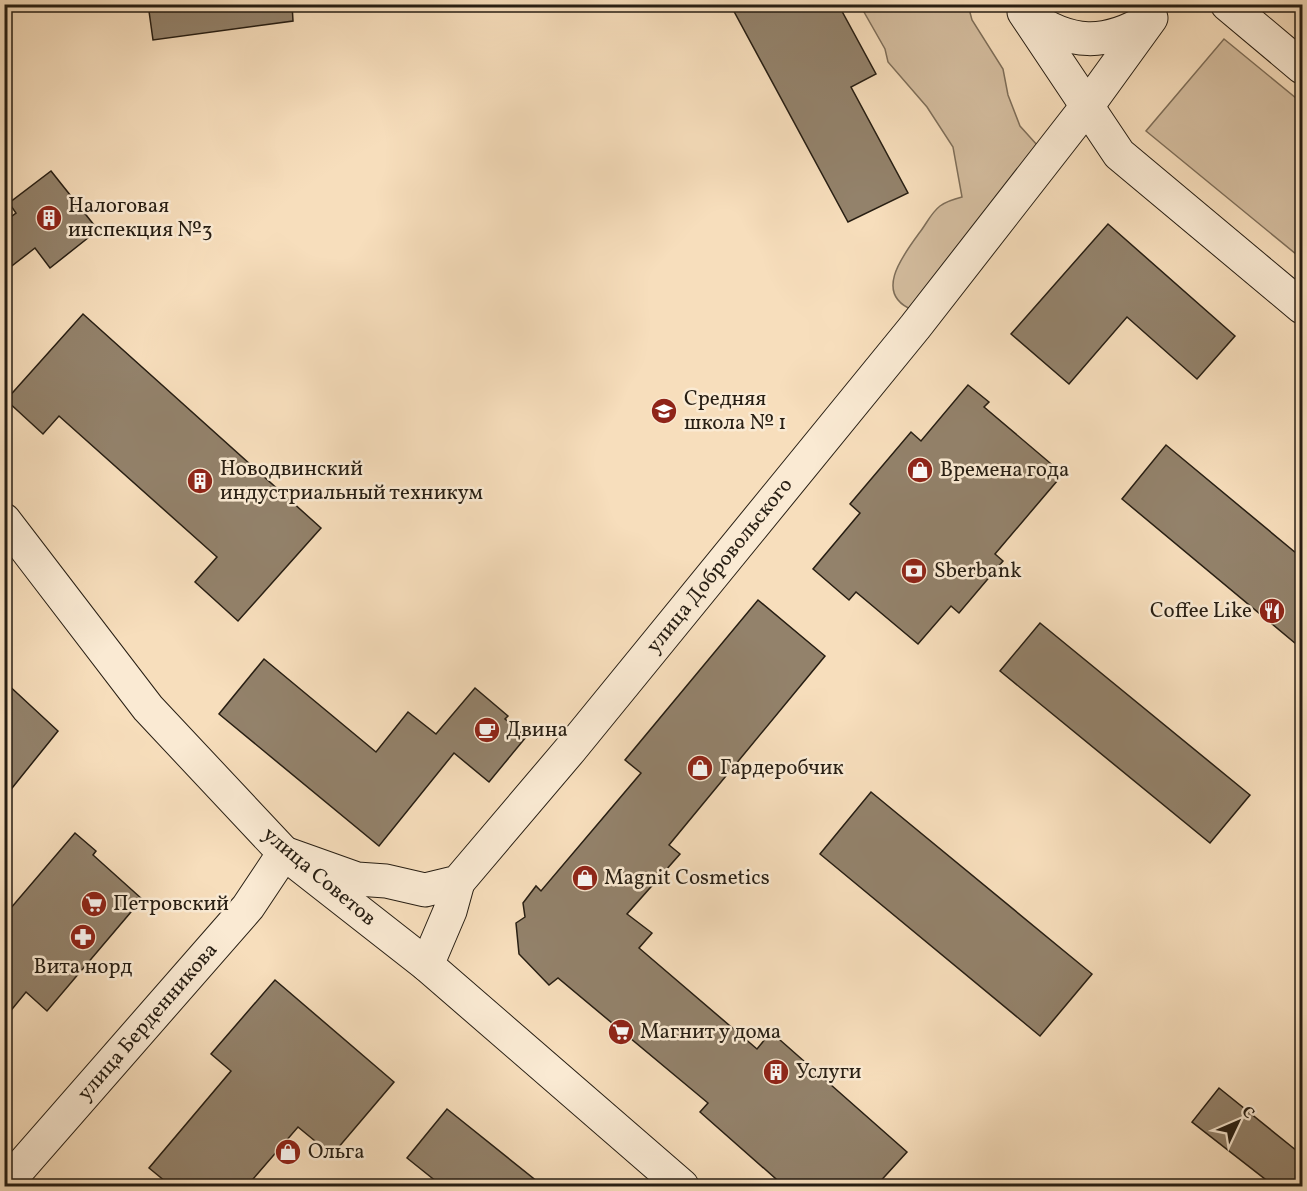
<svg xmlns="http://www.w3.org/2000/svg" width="1307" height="1191" font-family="Vollkorn,serif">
<rect width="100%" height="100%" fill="#f7debc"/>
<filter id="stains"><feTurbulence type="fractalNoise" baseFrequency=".00333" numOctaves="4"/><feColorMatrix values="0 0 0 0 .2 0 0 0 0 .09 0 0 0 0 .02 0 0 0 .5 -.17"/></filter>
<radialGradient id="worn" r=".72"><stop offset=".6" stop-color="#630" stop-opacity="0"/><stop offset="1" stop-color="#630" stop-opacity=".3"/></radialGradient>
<g fill="#d4bd9f" stroke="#7e6e59" stroke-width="1.5">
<path d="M 860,5 L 968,5 L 972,20 L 1003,69 L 1008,95 L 1020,126 L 1038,146 L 913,310 C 872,294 904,254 920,232 C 927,223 931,213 940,206 C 947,201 954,199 962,197 L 953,147 L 927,107 L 888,62 L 885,49 Z"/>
<polygon points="1224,39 1302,103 1302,259 1146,131"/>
</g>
<g fill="#93826b" stroke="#271e13" stroke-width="1.5">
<polygon points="148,4 292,4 293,21 153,40"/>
<polygon points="730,4 838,4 876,74 851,87 908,193 848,222"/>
<polygon points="51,171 98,230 50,268 35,248 4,272 4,222 16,213 9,203"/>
<polygon points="1108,224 1235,336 1197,379 1127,317 1069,384 1011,334"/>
<polygon points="83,314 321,528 238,621 195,582 217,557 59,416 43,434 6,400"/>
<polygon points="968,385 989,402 984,407 1063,474 995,554 1003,561 959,613 951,606 918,644 856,592 849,600 813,569 860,513 850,504 911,432 921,441"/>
<polygon points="1166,445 1302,558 1302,649 1122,499"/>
<polygon points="758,600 825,656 669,845 680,854 627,914 652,933 639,948 757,1049 771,1032 907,1152 876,1186 784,1186 700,1112 708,1103 558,978 549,985 519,954 516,923 525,917 523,903 536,886 541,891 641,773 625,760"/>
<polygon points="1040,623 1250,795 1210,843 1000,671"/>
<polygon points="264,659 376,752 408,712 436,734 475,688 508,716 505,719 526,737 489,782 454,753 379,846 219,714"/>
<polygon points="4,681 58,731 4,798"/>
<polygon points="871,792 1092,974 1040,1036 820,854"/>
<polygon points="75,833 96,851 93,855 142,899 47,1011 26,992 4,1019 4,916"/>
<polygon points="275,980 394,1082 332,1155 298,1127 247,1186 171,1186 149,1168 231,1071 211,1054"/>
<polygon points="1219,1088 1302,1155 1302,1186 1274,1186 1192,1122"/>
<polygon points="447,1109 543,1186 442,1186 407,1158"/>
</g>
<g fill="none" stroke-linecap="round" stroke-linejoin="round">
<g stroke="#271e13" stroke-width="35">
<g id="secondary">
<polyline points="1227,4 1302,67"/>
<polyline points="1024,12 1119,154 1302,307"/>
<path d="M 1029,16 C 1070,45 1105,46 1148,20"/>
<polyline points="4,520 148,708 284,853 427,965 682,1186"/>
<polyline points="284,853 357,879 386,881 425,890 458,882 570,750 915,327 1088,105 1151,18"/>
<polyline points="427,965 450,911 458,882"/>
<polyline points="4,1186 248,907 284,853"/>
</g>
</g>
<use href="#secondary" stroke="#faead3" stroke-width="33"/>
</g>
<defs>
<g id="building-disc" transform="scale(1.35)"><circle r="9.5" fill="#8f2418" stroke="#faead3"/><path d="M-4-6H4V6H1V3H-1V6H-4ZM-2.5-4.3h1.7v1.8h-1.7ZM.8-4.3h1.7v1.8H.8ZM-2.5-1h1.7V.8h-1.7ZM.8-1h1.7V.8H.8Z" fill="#fff"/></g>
<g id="school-disc" transform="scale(1.35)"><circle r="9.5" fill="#8f2418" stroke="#faead3"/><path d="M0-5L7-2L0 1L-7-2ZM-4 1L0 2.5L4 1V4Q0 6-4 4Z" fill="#fff"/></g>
<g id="shop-disc" transform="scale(1.35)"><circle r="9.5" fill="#8f2418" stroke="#faead3"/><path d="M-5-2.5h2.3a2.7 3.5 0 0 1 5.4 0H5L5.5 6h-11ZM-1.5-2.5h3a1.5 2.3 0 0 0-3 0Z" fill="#fff"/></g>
<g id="bank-disc" transform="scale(1.35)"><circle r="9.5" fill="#8f2418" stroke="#faead3"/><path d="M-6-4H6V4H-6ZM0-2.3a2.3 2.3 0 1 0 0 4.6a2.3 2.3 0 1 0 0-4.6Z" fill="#fff"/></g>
<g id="restaurant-disc" transform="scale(1.35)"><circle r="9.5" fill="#8f2418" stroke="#faead3"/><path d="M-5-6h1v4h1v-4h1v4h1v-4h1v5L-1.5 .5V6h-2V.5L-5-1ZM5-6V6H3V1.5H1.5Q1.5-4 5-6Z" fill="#fff"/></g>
<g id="cafe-disc" transform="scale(1.35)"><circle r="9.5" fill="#8f2418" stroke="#faead3"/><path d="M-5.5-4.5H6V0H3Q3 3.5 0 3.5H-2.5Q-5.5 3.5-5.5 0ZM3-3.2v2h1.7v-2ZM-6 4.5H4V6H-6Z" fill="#fff"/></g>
<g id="supermarket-disc" transform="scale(1.35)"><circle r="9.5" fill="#8f2418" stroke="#faead3"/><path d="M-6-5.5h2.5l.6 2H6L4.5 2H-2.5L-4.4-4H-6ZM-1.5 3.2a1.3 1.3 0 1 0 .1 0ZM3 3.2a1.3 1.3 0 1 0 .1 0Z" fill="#fff"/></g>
<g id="pharmacy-disc" transform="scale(1.35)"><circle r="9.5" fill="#8f2418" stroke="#faead3"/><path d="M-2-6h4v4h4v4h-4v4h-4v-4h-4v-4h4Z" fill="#fff"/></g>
</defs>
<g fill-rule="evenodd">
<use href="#building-disc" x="49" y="218"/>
<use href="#school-disc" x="664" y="411"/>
<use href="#shop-disc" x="920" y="470"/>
<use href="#building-disc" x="200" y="481"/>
<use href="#bank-disc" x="914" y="571"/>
<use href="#restaurant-disc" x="1272" y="611"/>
<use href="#cafe-disc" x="487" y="730"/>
<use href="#shop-disc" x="700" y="768"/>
<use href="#shop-disc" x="585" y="878"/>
<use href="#supermarket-disc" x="94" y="904"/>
<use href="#pharmacy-disc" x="83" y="937"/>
<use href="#supermarket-disc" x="621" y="1032"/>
<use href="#building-disc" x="776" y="1072"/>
<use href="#shop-disc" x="288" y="1152"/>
</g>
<g text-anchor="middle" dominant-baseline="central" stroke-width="5" stroke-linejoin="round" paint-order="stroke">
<g font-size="21" fill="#271e13" stroke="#faead3" text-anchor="start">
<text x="68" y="206">Налоговая<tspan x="68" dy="24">инспекция №3</tspan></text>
<text x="684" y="399">Средняя<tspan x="684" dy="24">школа № 1</tspan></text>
<text x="220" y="469">Новодвинский<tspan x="220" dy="24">индустриальный техникум</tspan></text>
<text x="940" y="470">Времена года</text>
<text x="934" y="571">Sberbank</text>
<text x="1252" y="611" text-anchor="end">Coffee Like</text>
<text x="506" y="730">Двина</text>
<text x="720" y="768">Гардеробчик</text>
<text x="604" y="878">Magnit Cosmetics</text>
<text x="113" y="904">Петровский</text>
<text x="83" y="967" text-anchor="middle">Вита норд</text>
<text x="640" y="1032">Магнит у дома</text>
<text x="796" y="1072">Услуги</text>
<text x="308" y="1152">Ольга</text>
</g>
<g font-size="21" fill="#271e13" stroke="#faead3">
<text transform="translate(720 566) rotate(-51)">улица Добровольского</text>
<text transform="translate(319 877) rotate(40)">улица Советов</text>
<text transform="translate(148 1022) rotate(-49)">улица Берденникова</text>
</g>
</g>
<rect width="1307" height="1191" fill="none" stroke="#f7debc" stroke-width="24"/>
<rect x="6" y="6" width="1295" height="1179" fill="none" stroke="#271e13" stroke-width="3"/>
<rect x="12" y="12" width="1283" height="1167" fill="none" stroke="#271e13" stroke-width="1.5"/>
<g transform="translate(1238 1122) rotate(46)" stroke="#faead3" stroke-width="4.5" paint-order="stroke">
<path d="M0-4.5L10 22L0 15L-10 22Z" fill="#271e13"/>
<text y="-9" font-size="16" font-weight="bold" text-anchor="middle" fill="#271e13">С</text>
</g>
<rect width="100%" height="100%" filter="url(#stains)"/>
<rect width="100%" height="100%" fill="url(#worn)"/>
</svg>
